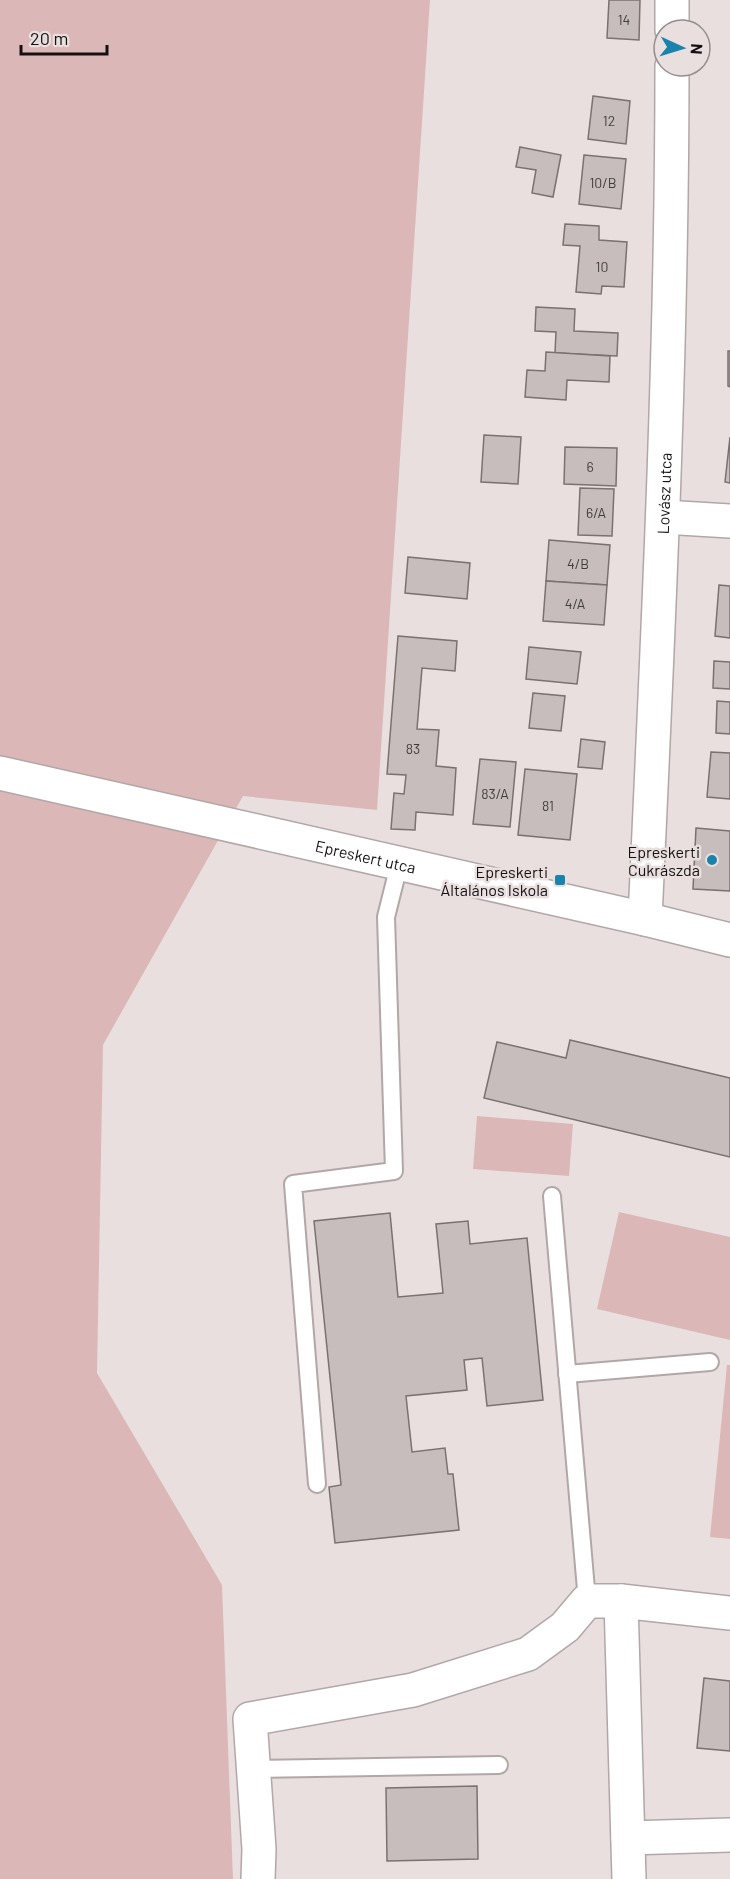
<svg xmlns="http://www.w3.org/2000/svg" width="730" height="1879" font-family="Barlow,sans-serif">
<rect width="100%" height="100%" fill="#eadfdf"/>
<g fill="#dbb8b7">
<polygon points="0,0 430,0 377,810 243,796 103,1045 97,1373 222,1585 233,1879 0,1879"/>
<polygon points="477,1116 573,1124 569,1176 473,1169"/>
<polygon points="619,1212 730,1237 730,1340 597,1309"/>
<polygon points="727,1365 730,1365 730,1539 710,1537"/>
</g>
<g fill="#c8bdbd" stroke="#7b7171" stroke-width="1.5">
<polygon points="609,0 640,0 639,40 607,38"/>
<polygon points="593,96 630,101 626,144 588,139"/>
<polygon points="520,147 561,155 553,197 532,193 536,170 516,167"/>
<polygon points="584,155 626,159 621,209 579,204"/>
<polygon points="565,224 599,226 599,240 627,242 624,287 602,286 601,294 576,292 580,246 563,245"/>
<polygon points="536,307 575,309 574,331 618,333 617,356 555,353 556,332 535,331"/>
<polygon points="728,351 730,351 730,387 728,386"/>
<polygon points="546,352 610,356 609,382 567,380 566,400 525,397 527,370 545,371"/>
<polygon points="484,435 521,437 518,484 481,482"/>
<polygon points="730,437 730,483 725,482"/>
<polygon points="565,447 617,448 616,486 564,484"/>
<polygon points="580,488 614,489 612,536 578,535"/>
<polygon points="549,540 610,545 607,585 546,581"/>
<polygon points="408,557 470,563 467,599 405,593"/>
<polygon points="546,581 607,585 604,625 543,621"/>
<polygon points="719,585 730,586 730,638 715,636"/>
<polygon points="398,636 457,641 455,671 422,668 417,729 439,730 436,766 456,768 453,815 416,812 415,830 391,829 394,793 404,794 406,775 387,774"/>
<polygon points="529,647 581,652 577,684 526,679"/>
<polygon points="714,661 730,662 730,689 713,688"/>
<polygon points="533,693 565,696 561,731 529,728"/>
<polygon points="717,701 730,702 730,734 716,733"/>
<polygon points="581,739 605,742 602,769 578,767"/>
<polygon points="711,752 730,753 730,799 707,797"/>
<polygon points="480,759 516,762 510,827 473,824"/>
<polygon points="525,769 577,774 570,840 518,835"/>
<polygon points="696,828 730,831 730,891 693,889"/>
<polygon points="570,1040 730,1078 730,1157 484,1098 497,1042 566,1058"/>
<polygon points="390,1213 398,1297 443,1293 436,1224 468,1221 470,1244 527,1238 543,1400 487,1406 482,1358 464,1360 467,1390 406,1396 412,1452 445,1448 448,1474 453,1474 459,1530 335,1543 329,1487 341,1485 314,1221"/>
<polygon points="704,1678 730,1681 730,1751 697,1748"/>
<polygon points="477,1786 478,1859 387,1861 386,1788"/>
</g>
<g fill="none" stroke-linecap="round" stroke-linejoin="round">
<g stroke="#b2a7a7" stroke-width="20">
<g id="service">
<polyline points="552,1196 587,1601"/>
<polyline points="567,1374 710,1362"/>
<polyline points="317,1484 293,1184 394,1171 386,917 399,865"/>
<polyline points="253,1769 499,1765"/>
</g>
</g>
<g stroke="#b2a7a7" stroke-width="36">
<g id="minor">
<polyline points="672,0 672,30"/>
<polyline points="663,517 730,521"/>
<path id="s1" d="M 0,773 L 645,919 L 730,940"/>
<path id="s2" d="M 645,919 C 658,635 672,351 672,66"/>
<polyline points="621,1601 629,1879"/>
<polyline points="628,1838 730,1835"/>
<polyline points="258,1879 259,1849 250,1719 413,1690 528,1654 565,1627 587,1601 621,1601 730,1613"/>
</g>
</g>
<use href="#service" stroke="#fff" stroke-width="16"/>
<use href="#minor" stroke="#fff" stroke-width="33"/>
</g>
<g fill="#1983ac" stroke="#eadfdf" stroke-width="2">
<circle cx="712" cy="860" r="6"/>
<rect x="554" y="874" width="12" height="12" rx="3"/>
</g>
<g text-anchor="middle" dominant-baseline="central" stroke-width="5" stroke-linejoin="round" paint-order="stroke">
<g font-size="14" fill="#413c3c">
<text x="624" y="19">14</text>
<text x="609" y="120">12</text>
<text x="603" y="182">10/B</text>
<text x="602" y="266">10</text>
<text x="590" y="466">6</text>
<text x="596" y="512">6/A</text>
<text x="578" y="563">4/B</text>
<text x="575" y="603">4/A</text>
<text x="413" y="748">83</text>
<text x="495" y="793">83/A</text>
<text x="548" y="805">81</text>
</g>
<g font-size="16" fill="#141111" stroke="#eadfdf">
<text stroke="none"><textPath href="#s2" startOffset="426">Lovász utca</textPath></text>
<text stroke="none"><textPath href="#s1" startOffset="375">Epreskert utca</textPath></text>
</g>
<g font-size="16" fill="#141111" stroke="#eadfdf" text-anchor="end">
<text x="700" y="851">Epreskerti<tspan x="700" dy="18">Cukrászda</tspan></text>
<text x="548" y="871">Epreskerti<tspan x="548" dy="18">Általános Iskola</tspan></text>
</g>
</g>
<g transform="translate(682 48) rotate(94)"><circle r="28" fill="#eadfdf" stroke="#948d8d" stroke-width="1.5"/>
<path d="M0-4.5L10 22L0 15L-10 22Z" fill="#1983ac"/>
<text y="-9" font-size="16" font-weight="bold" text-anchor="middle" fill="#141111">N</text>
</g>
<path d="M21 45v9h86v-9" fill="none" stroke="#141111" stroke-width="3"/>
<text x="30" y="45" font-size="18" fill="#141111" stroke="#eadfdf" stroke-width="4.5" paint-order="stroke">20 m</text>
</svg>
